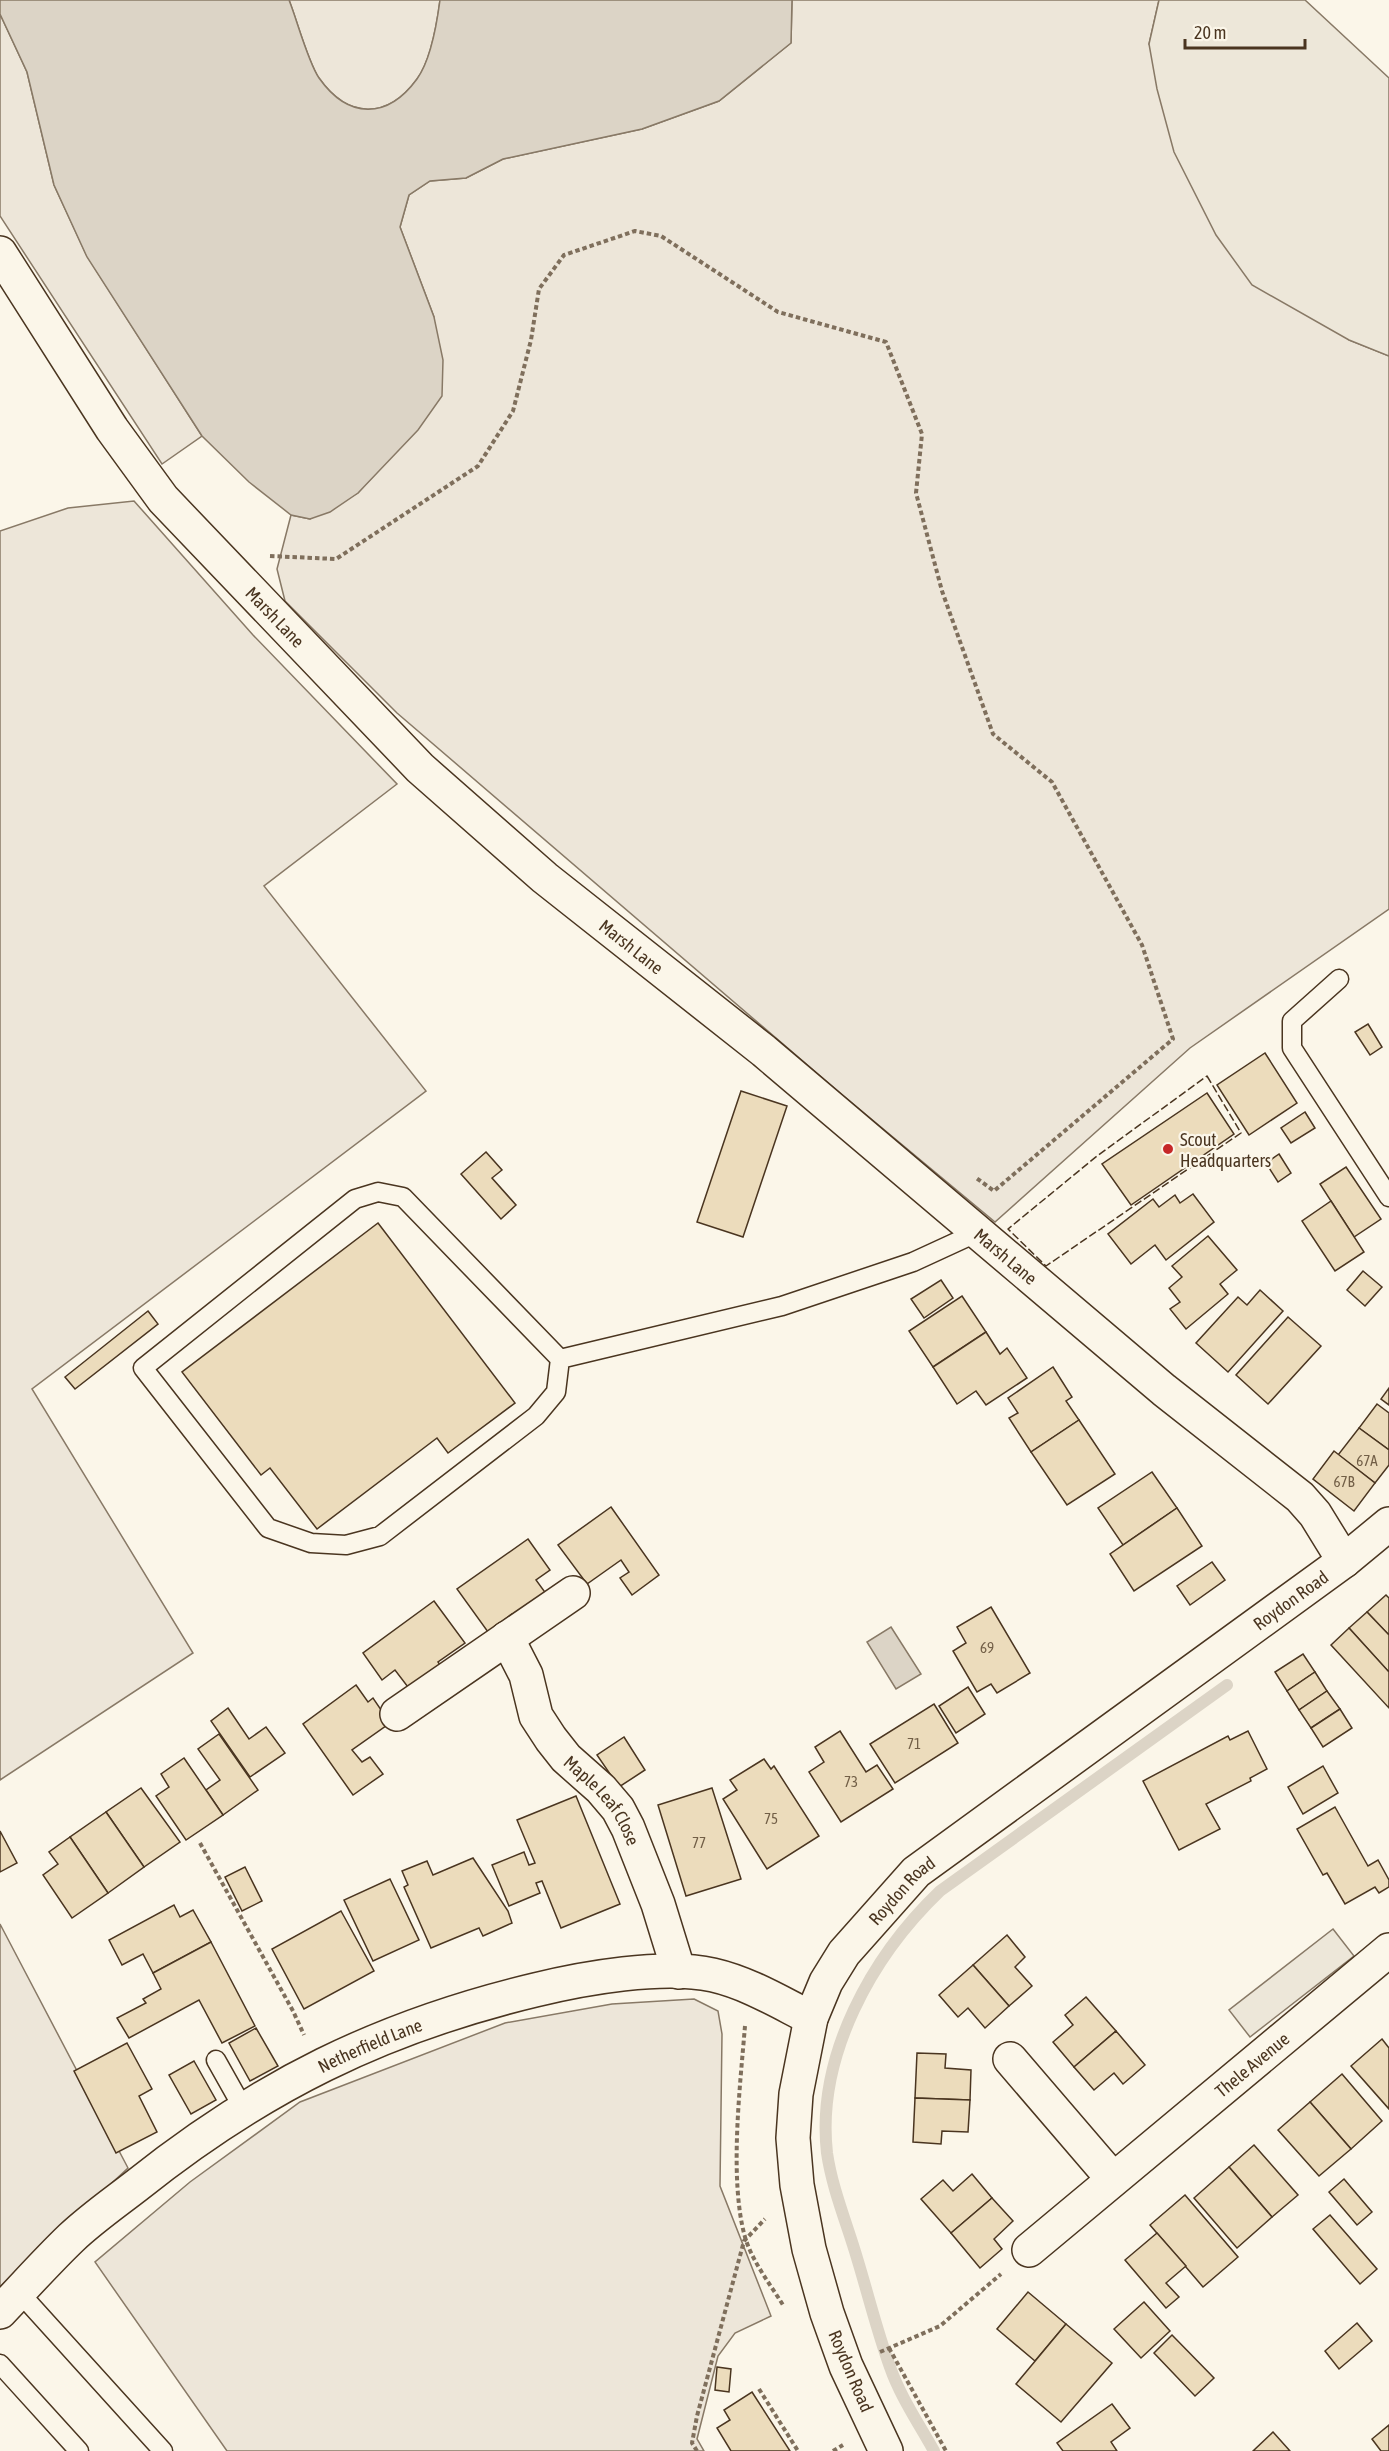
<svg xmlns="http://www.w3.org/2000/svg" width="1389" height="2451" font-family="'Asap Condensed',sans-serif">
<rect width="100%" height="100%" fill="#fbf6e9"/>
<g fill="#ede6d9" stroke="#887966" stroke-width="1.5">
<path d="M 289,0 L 440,0 C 437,23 431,60 417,79 C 387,120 348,119 319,78 C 308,62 297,20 289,0 Z"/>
<polygon points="792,0 1159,0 1149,44 1349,340 1389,356 1389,909 1190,1048 995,1222 840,1093 397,713 285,601 277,569 291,515 310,519 358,493 386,462 434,317 400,227 409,195 430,181 466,178 503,159 642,129 719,101 791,43"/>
<polygon points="0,14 27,72 54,185 87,256 202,436 162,464 0,216"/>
<polygon points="134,501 253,635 397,784 264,886 426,1091 32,1389 193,1653 0,1780 0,531 68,508"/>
<polygon points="0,1924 128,2168 0,2287"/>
<polygon points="694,1999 718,2011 722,2034 720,2186 771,2316 735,2333 718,2356 697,2439 704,2451 227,2451 95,2262 190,2182 300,2102 505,2023 612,2004"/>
</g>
<g fill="#ede7d9" stroke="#887966" stroke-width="1.5">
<polygon points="1159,0 1305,0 1389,78 1389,356 1349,340 1252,285 1216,235 1174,152 1157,89 1149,44"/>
<polygon points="1333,1929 1354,1956 1250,2037 1229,2010"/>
</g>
<g fill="#dcd4c6" stroke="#887966" stroke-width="1.5">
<path d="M 0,0 L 289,0 C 297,20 308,62 319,78 C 348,119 387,120 417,79 C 431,60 437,23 440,0 L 792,0 L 791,43 L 719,101 L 642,129 L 503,159 L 466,178 L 430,181 L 409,195 L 400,227 L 434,317 L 443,360 L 442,396 L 418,430 L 358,493 L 330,512 L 310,519 L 291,515 L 249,482 L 202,436 L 87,257 L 54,185 L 27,72 L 0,14 Z"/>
<polygon points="891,1627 921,1674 896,1689 867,1642"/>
</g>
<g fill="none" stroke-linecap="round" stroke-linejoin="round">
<path stroke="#dcd4c6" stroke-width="12" d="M 934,2451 C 919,2424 900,2396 890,2367 C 877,2331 868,2294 857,2258 C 847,2224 832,2188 827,2153 C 816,2056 872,1956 940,1891 L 1227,1685"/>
</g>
<g fill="#ecdcbc" stroke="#4a3520" stroke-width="1.5">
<polygon points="1368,1024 1382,1047 1370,1055 1355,1032"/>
<polygon points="1265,1053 1297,1103 1249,1135 1217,1085"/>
<polygon points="741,1091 787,1106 743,1237 697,1222"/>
<polygon points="1207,1093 1234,1134 1131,1205 1102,1164"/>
<polygon points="1305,1112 1315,1128 1291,1143 1281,1128"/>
<polygon points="486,1152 502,1170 492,1178 516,1205 501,1219 461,1174"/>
<polygon points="1279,1154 1291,1173 1278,1182 1266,1163"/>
<polygon points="1346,1167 1381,1219 1354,1237 1320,1184"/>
<polygon points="1193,1194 1214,1222 1166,1260 1155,1245 1131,1264 1108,1234 1153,1199 1159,1207 1175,1195 1180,1203"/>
<polygon points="1331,1201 1364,1252 1335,1271 1302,1221"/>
<polygon points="378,1223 515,1403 448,1453 437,1438 317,1529 270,1468 261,1475 182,1372"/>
<polygon points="1208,1236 1237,1270 1220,1284 1228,1294 1186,1329 1170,1309 1180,1302 1169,1288 1182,1277 1172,1266"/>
<polygon points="1363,1271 1382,1287 1365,1306 1347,1290"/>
<polygon points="941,1280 953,1298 924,1318 911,1299"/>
<polygon points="1260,1290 1283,1311 1228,1372 1196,1343 1238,1297 1247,1305"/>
<polygon points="962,1296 986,1332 933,1367 909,1331"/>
<polygon points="148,1311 158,1324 75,1389 65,1377"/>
<polygon points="1288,1317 1321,1346 1268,1404 1236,1375"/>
<polygon points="986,1332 1000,1354 1007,1348 1027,1378 986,1405 976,1391 957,1404 933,1367"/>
<polygon points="1053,1367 1072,1397 1066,1401 1079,1420 1031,1452 1009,1418 1018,1413 1008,1398"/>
<polygon points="1389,1388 1389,1405 1381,1399"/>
<polygon points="1377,1404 1389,1413 1389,1450 1359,1428"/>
<polygon points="1079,1420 1115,1474 1067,1505 1031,1452"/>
<polygon points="1359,1428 1389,1450 1389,1465 1375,1483 1338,1455"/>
<polygon points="1334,1451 1375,1483 1354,1511 1313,1479"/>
<polygon points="1152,1472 1177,1508 1123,1545 1098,1508"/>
<polygon points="611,1507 659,1575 632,1595 620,1578 629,1572 621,1560 587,1584 558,1545"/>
<polygon points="1177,1508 1202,1546 1134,1591 1110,1554"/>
<polygon points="528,1539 550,1570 536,1580 547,1595 515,1618 512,1614 488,1632 457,1589"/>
<polygon points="1212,1562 1225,1580 1190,1605 1177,1586"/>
<polygon points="1386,1595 1389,1598 1389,1635 1367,1612"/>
<polygon points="434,1601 465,1643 438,1662 442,1668 411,1691 395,1670 382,1680 363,1653"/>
<polygon points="991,1607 1030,1673 997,1693 991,1684 977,1692 953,1651 966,1643 957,1627"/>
<polygon points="1367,1612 1389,1635 1389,1672 1349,1628"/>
<polygon points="1349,1628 1389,1672 1389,1708 1331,1645"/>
<polygon points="1303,1654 1315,1672 1287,1691 1275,1672"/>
<polygon points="1315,1672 1327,1691 1299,1710 1287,1691"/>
<polygon points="356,1685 368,1702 373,1698 390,1723 352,1750 362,1762 370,1757 383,1774 353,1795 303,1724"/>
<polygon points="968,1687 985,1714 956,1733 939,1706"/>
<polygon points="1327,1691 1340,1709 1311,1728 1299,1710"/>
<polygon points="934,1704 958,1743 895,1783 870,1744"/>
<polygon points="228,1708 249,1739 266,1727 285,1753 250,1777 211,1721"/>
<polygon points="1340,1709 1352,1728 1323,1747 1311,1728"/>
<polygon points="840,1731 866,1772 877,1765 893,1789 841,1822 809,1772 824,1762 815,1747"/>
<polygon points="1248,1731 1267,1769 1250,1778 1251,1781 1206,1804 1220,1829 1179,1850 1143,1781 1228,1736 1230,1740"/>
<polygon points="219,1734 258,1790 223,1815 206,1790 220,1780 198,1749"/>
<polygon points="624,1737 645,1770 619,1787 597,1755"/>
<polygon points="184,1758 223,1815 186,1840 156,1796 169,1787 161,1774"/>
<polygon points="764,1759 771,1769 774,1766 819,1836 767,1869 723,1799 737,1790 730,1780"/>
<polygon points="1323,1766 1338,1793 1303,1814 1288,1787"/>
<polygon points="141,1788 180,1842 144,1867 106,1812"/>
<polygon points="712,1788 741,1879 686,1896 658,1805"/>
<polygon points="576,1796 620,1904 561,1928 542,1881 536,1883 540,1893 509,1906 492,1865 524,1852 529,1865 535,1863 517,1820"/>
<polygon points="1335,1807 1368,1866 1378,1860 1389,1880 1389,1887 1379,1893 1375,1887 1345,1904 1327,1873 1323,1875 1297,1829"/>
<polygon points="106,1812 144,1867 108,1893 70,1837"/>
<polygon points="0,1831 17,1863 0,1872"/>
<polygon points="70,1837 108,1893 72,1918 43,1875 58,1864 49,1852"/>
<polygon points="473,1858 508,1911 512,1923 483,1936 479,1928 431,1948 404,1887 408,1885 402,1871 427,1861 433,1875"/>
<polygon points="245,1867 262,1901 242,1911 225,1877"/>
<polygon points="390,1879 419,1940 373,1961 344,1900"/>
<polygon points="174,1905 180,1917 193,1910 211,1942 153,1973 143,1954 122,1965 109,1940"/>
<polygon points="341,1911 374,1971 304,2009 272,1949"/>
<polygon points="1007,1935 1025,1957 1015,1967 1032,1986 1009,2006 973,1965"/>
<polygon points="211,1942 255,2026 222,2043 199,2000 129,2038 117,2018 146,2003 143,1999 161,1989 153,1973"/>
<polygon points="973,1965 1009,2006 985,2028 968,2008 958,2017 939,1995"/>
<polygon points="1086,1997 1116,2031 1074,2067 1053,2042 1073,2025 1065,2015"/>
<polygon points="256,2028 278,2066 250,2081 229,2043"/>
<polygon points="1116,2031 1145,2065 1123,2084 1114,2073 1094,2090 1074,2067"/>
<polygon points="1382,2039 1389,2048 1389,2109 1351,2066"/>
<polygon points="127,2043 152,2089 139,2096 157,2132 116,2153 74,2071"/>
<polygon points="917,2053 946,2054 945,2068 971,2070 970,2100 915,2098"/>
<polygon points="194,2061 216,2100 191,2114 169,2075"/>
<polygon points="1342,2074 1382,2121 1351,2149 1310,2102"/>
<polygon points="915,2098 970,2100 968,2132 942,2131 941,2144 913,2142"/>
<polygon points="1310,2102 1351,2149 1319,2176 1278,2130"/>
<polygon points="1254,2145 1298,2195 1272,2217 1229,2167"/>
<polygon points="1229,2167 1272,2217 1237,2248 1194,2198"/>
<polygon points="972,2174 992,2198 951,2233 921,2199 943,2180 953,2191"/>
<polygon points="1344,2179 1372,2212 1357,2225 1329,2192"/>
<polygon points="1185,2195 1238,2257 1203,2287 1150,2225"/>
<polygon points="992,2198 1013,2221 994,2239 1002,2249 980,2268 951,2233"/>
<polygon points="1330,2215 1377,2269 1360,2284 1313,2229"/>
<polygon points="1157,2233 1186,2266 1166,2283 1179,2297 1166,2308 1125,2260"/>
<polygon points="1028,2292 1066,2324 1035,2361 997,2329"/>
<polygon points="1144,2302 1170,2331 1141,2358 1114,2329"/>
<polygon points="1357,2323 1372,2341 1339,2369 1325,2351"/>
<polygon points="1066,2324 1112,2363 1061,2422 1016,2384"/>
<polygon points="1172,2335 1214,2378 1195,2396 1154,2353"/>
<polygon points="717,2367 731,2369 729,2392 715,2390"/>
<polygon points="752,2392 790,2451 731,2451 717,2428 730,2420 724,2410"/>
<polygon points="1112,2404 1130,2428 1111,2442 1117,2451 1063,2451 1057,2443"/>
<polygon points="1389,2425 1389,2451 1381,2451 1372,2439"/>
<polygon points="1273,2432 1290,2451 1253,2451"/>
</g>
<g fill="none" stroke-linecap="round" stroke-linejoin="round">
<g stroke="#4a3520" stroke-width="21">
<g id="lane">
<polyline points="1339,979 1292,1021 1292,1048 1389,1197"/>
<polyline points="560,1359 556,1392 536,1416 380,1536 346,1545 311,1543 268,1528 143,1368 355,1199 378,1192 403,1197 560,1359 782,1306 913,1262 976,1233"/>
<polyline points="216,2060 243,2108"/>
<polyline points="19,2292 163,2451"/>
<polyline points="0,2364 79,2451"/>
</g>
</g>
<g stroke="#4a3520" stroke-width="36">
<g id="street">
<path id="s1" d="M 0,253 L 112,429 L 163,499 L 420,768 L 545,878 L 764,1051 L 1164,1390 L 1300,1497 L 1315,1514 L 1344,1561"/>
<path id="s2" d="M 507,1638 L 526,1675 L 536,1716 L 551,1739 L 566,1758 L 601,1789 L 618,1809 L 628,1828 L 658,1904 L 679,1972"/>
<polyline points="397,1714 573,1593"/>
<polyline points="1010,2059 1113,2179"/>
<path id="s3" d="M 1029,2250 L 1389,1950"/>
<path id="s4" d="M 0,2312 C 24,2287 46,2262 71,2238 C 91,2219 114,2203 136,2186 C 260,2087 380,2027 535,1990 C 584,1978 663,1964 713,1975 C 748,1983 779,2002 811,2018"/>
</g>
</g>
<g stroke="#4a3520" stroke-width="36">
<g id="secondary">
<path id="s5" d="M 886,2451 L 846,2366 L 827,2313 L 809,2249 L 797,2185 L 793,2138 L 796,2094 L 811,2018 L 826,1982 L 844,1953 L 916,1872 L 1344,1561 L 1389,1524"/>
</g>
</g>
<g stroke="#7f6f5c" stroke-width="4" stroke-dasharray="4.5 3" stroke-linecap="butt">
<polyline points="270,556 336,559 478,466 513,411 531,340 539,289 564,255 635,231 661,236 778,312 886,342 922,434 916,493 942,591 993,734 1052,782 1142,945 1173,1039 994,1191 975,1177"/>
<polyline points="200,1843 293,2011 304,2035"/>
<path d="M 745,2026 C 740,2087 729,2180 745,2237 C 752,2261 770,2284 783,2305"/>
<polyline points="889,2348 946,2451"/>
<polyline points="880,2352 940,2326 1001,2274"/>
<polyline points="759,2389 798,2451"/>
<polyline points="697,2451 692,2443 697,2416 744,2241 765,2219"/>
<polyline points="833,2451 843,2445"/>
</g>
<use href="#lane" stroke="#fbf6e9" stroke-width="18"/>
<use href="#street" stroke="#fbf6e9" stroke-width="33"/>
<use href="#secondary" stroke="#fbf6e9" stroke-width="33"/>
<polygon stroke="#4a3520" stroke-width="1.5" stroke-dasharray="8 3" stroke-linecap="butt" points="1207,1076 1241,1133 1046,1266 1008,1229 1097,1156"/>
</g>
<circle fill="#c62828" stroke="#fbf6e9" stroke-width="2" cx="1168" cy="1149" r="6"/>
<g text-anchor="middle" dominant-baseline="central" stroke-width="4.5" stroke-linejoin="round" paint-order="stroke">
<g font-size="15" fill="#725f47">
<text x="1367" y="1460">67A</text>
<text x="1344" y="1481">67B</text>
<text x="987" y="1647">69</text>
<text x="914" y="1743">71</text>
<text x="851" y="1781">73</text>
<text x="771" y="1818">75</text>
<text x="699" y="1842">77</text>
</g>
<g font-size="18" fill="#4a3520" stroke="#fbf6e9">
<text stroke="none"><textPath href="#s1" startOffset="458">Marsh Lane</textPath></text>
<text stroke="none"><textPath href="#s1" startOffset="944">Marsh Lane</textPath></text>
<text stroke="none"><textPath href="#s1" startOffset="1430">Marsh Lane</textPath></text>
<text stroke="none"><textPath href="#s5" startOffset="1095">Roydon Road</textPath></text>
<text stroke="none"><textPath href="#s2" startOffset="192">Maple Leaf Close</textPath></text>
<text stroke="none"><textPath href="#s5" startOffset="609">Roydon Road</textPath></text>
<text stroke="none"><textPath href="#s4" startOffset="460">Netherfield Lane</textPath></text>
<text stroke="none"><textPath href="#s3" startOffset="290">Thele Avenue</textPath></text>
<text transform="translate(851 2371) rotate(67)">Roydon Road</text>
</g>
<g font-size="18" fill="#4a3520" stroke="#fbf6e9" text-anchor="start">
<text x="1180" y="1139">Scout<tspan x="1180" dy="21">Headquarters</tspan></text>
</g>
</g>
<path d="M1185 39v9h120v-9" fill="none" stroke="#4a3520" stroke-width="3"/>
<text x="1194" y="39" font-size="18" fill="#4a3520" stroke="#fbf6e9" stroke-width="4.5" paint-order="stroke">20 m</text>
</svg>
